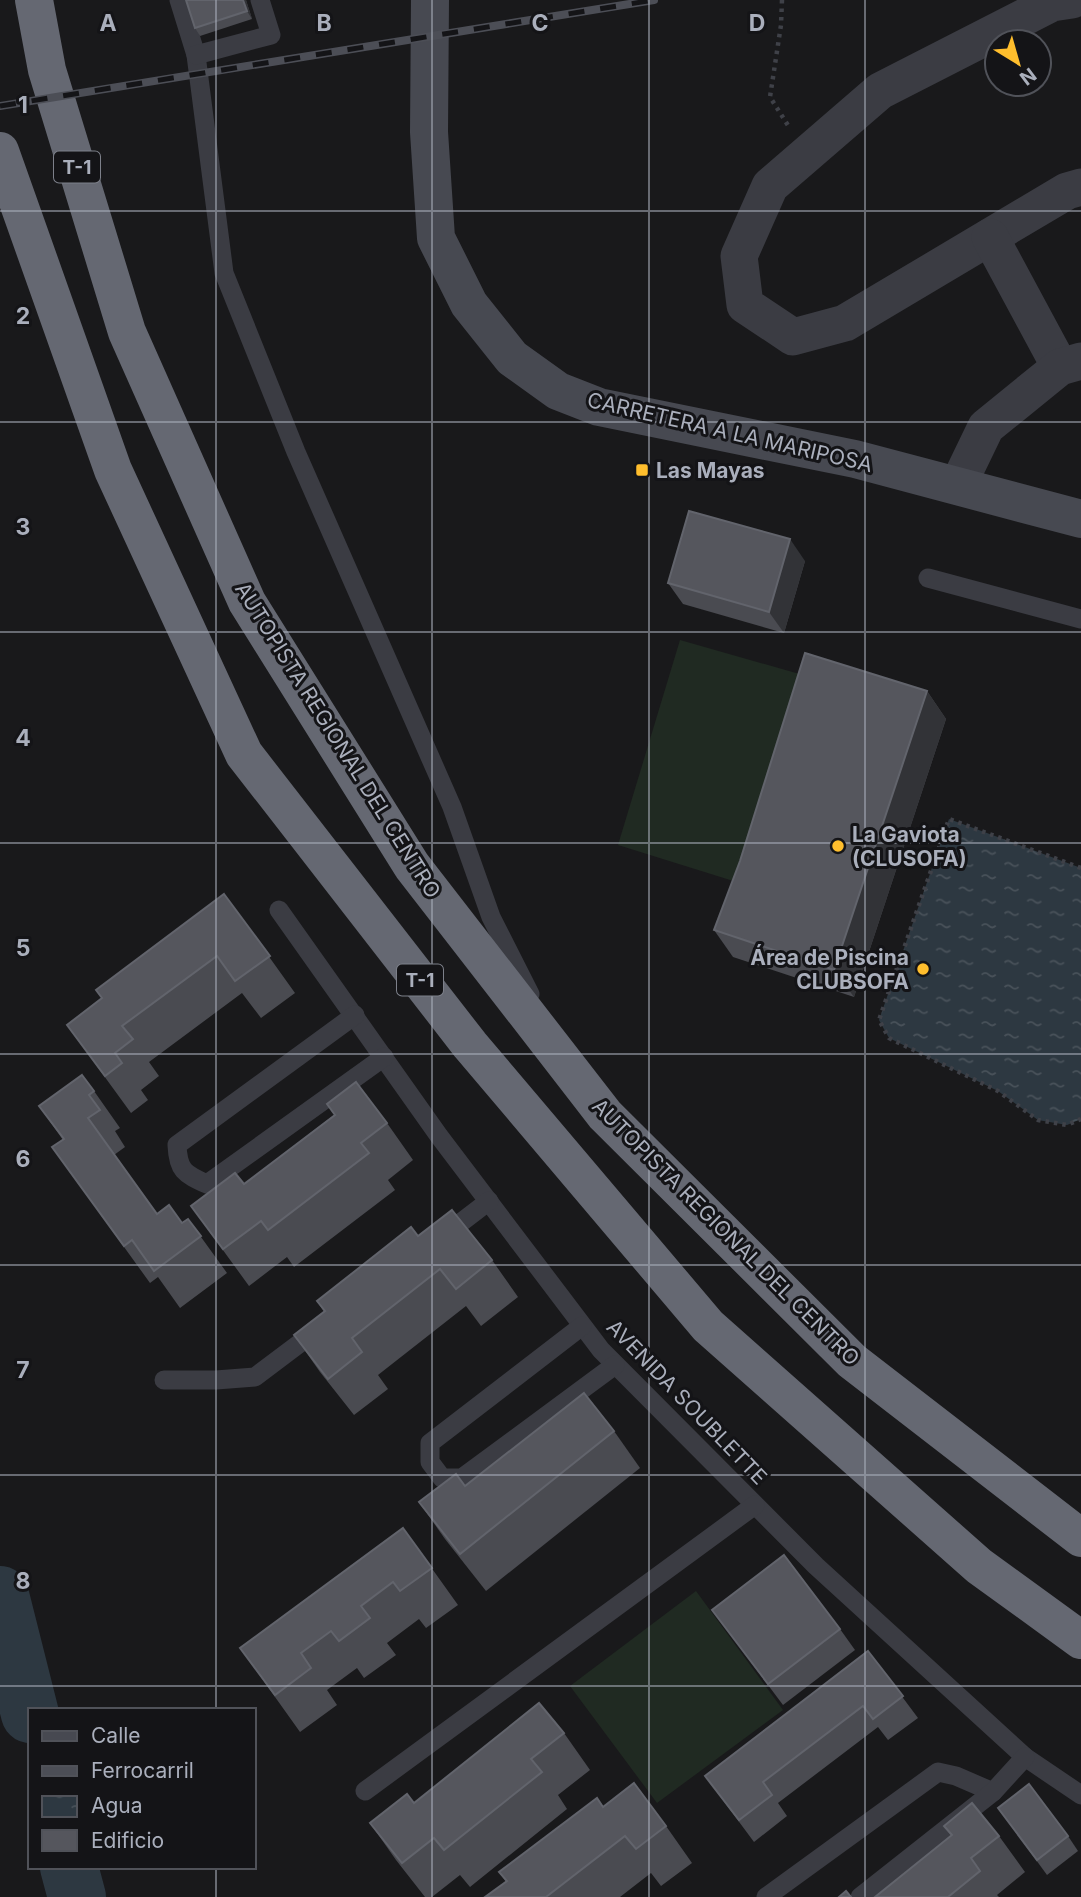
<svg xmlns="http://www.w3.org/2000/svg" width="1081" height="1897" font-family="Inter,sans-serif">
<defs>
<pattern id="water-ripples" width="26" height="14" patternUnits="userSpaceOnUse" patternTransform="scale(1.75)"><rect width="26" height="14" fill="#2d3841"/><path d="M2 4q2-2 4 0t4 0M15 11q2-2 4 0t4 0" fill="none" stroke="#49525a"/></pattern>
</defs>
<rect width="100%" height="100%" fill="#19191b"/>
<g fill="#202a22">
<polygon points="680,640 824,681 759,889 618,845"/>
<polygon points="696,1591 783,1710 657,1803 570,1686"/>
</g>
<polygon fill="url(#water-ripples)" points="949,819 1081,868 1081,1119 1067,1125 1038,1120 998,1091 889,1038 879,1020"/>
<g fill="none" stroke-linecap="round" stroke-linejoin="round">
<g stroke="#2d3841" stroke-width="58">
<polyline points="0,1595 30,1714"/>
<polyline points="69,1867 77,1897"/>
</g>
<g stroke="#3f4148" stroke-width="4.5" stroke-dasharray="3.5 5" stroke-linecap="butt">
<polyline points="782,0 781,25 770,97 789,127"/>
<polyline points="1081,868 949,819 879,1020 889,1038 998,1091 1038,1120 1067,1125 1081,1119"/>
</g>
<g stroke="#3b3c43" stroke-width="19">
<polyline points="179,0 196,55 224,273 296,452 452,807 491,917 530,994"/>
<polyline points="196,55 271,35 260,0"/>
<polyline points="928,578 1081,619"/>
<polyline points="279,910 439,1136 601,1350 816,1566 1025,1757 1081,1795"/>
<path d="M 355,1015 L 177,1145 C 178,1170 184,1174 207,1184 L 384,1057"/>
<polyline points="442,1237 489,1201"/>
<polyline points="582,1326 430,1443 430,1462 442,1478 462,1478 615,1365"/>
<polyline points="164,1380 216,1380 255,1377 320,1328"/>
<polyline points="365,1791 755,1505"/>
<polyline points="766,1897 938,1772 956,1776 993,1792"/>
<polyline points="860,1897 993,1792 1025,1757"/>
</g>
<g stroke="#3b3c43" stroke-width="37">
<polyline points="1072,0 1052,3 880,91 770,186 739,256 745,305 793,337 845,323 1067,191 1081,187"/>
<polyline points="990,237 1060,367"/>
<polyline points="958,485 986,427 1060,367 1081,361"/>
</g>
<polyline stroke="#474951" stroke-width="38" points="430,0 429,132 436,238 469,304 512,358 558,391 599,407 855,459 1081,519"/>
<g stroke="#656872" stroke-width="38">
<polyline points="34,0 47,70 127,332 247,602 412,866 605,1115 852,1361 1081,1538"/>
<polyline points="0,151 113,470 244,754 470,1045 708,1326 979,1566 1081,1640"/>
</g>
<g stroke="#4c4e56" stroke-width="8">
<polyline id="rail" points="0,106 654,0"/>
</g>
<use href="#rail" stroke="#141417" stroke-width="5" stroke-dasharray="16" stroke-linecap="butt"/>
</g>
<g fill="#4a4b51">
<polygon points="246,0 252,19 200,36 195,28"/>
<polygon points="805,561 784,633 683,604 668,583"/>
<polygon points="927,691 946,719 854,997 733,957 714,930"/>
<polygon points="224,894 295,993 261,1018 242,993 149,1062 159,1076 141,1090 148,1100 131,1113 67,1025 102,998"/>
<polygon points="94,1091 120,1128 115,1131 125,1147 114,1155 157,1214 182,1223 188,1219 227,1273 180,1308 158,1277 150,1283 52,1147 63,1140 39,1106"/>
<polygon points="334,1115 387,1123 413,1160 388,1180 395,1190 294,1267 287,1257 249,1286 191,1206 244,1184"/>
<polygon points="418,1236 492,1260 518,1297 481,1326 466,1306 378,1375 388,1389 354,1415 320,1372 294,1335 324,1312 317,1301"/>
<polygon points="614,1431 640,1468 486,1591 445,1539 419,1502"/>
<polygon points="403,1528 458,1605 426,1628 419,1619 387,1643 396,1655 364,1678 357,1668 327,1690 337,1705 300,1732 240,1648"/>
<polygon points="712,1610 840,1629 855,1650 783,1705"/>
<polygon points="868,1651 918,1718 888,1740 878,1727 778,1803 787,1816 754,1842 705,1776"/>
<polygon points="564,1733 590,1770 558,1795 567,1809 470,1887 460,1875 432,1897 425,1897 396,1860 370,1823"/>
<polygon points="603,1807 666,1826 692,1863 661,1886 651,1873 620,1897 485,1897 506,1882 499,1872"/>
<polygon points="998,1808 1068,1836 1078,1851 1047,1875"/>
<polygon points="944,1826 999,1836 1025,1872 997,1895 999,1897 875,1897 951,1836"/>
</g>
<g fill="#323337">
<polygon points="243,0 246,0 252,19 247,11"/>
<polygon points="790,539 805,561 784,633 769,612"/>
<polygon points="927,691 946,719 854,997 834,970"/>
</g>
<g fill="#55565d" stroke="#62646c" stroke-width="2">
<polygon points="186,0 243,0 247,11 195,28"/>
<polygon points="689,511 790,539 769,612 668,583"/>
<polygon points="805,653 927,691 834,970 714,930 740,861"/>
<polygon points="224,894 270,956 235,981 217,956 122,1026 133,1039 115,1053 122,1063 105,1076 67,1025 102,998 96,990"/>
<polygon points="82,1075 94,1091 89,1095 100,1110 88,1118 157,1214 169,1205 182,1223 188,1219 201,1236 154,1271 132,1240 124,1246 52,1147 64,1139 39,1106"/>
<polygon points="356,1082 387,1123 361,1143 369,1153 268,1230 261,1221 223,1249 191,1206 235,1173 244,1184 335,1115 327,1104"/>
<polygon points="452,1210 492,1260 456,1289 440,1269 352,1338 362,1352 328,1379 294,1335 325,1311 317,1301 411,1227 418,1236"/>
<polygon points="584,1393 614,1431 460,1554 419,1502 456,1474 465,1486"/>
<polygon points="403,1528 432,1568 400,1591 393,1582 361,1606 370,1618 339,1641 331,1631 301,1653 311,1668 275,1695 240,1648"/>
<polygon points="784,1555 840,1629 768,1684 712,1610"/>
<polygon points="868,1651 903,1696 873,1719 863,1706 763,1782 772,1795 739,1820 705,1776"/>
<polygon points="539,1703 564,1733 531,1759 542,1772 444,1850 434,1838 402,1863 370,1823 407,1794 414,1803"/>
<polygon points="634,1783 666,1826 636,1849 625,1836 546,1897 485,1897 507,1881 499,1872 597,1798 603,1807"/>
<polygon points="1029,1784 1068,1836 1037,1860 998,1808"/>
<polygon points="972,1803 999,1836 971,1858 980,1871 948,1897 875,1897 952,1835 944,1826"/>
<polygon points="846,1891 851,1897 839,1897"/>
</g>
<path fill="none" stroke="#aaafbc" stroke-width="2" stroke-opacity="0.55" d="M 216,0 L 216,1710M 432,0 L 432,1897M 649,0 L 649,1897M 865,0 L 865,1897M 0,211 L 1081,211M 0,422 L 1081,422M 0,632 L 1081,632M 0,843 L 1081,843M 0,1054 L 1081,1054M 0,1265 L 1081,1265M 0,1475 L 1081,1475M 0,1686 L 1081,1686M 216,1867 L 216,1897"/>
<g fill="#ffbe2d" stroke="#141417" stroke-width="2.5">
<rect x="635" y="463" width="14" height="14" rx="3.5"/>
<circle cx="838" cy="846" r="7"/>
<circle cx="923" cy="969" r="7"/>
</g>
<g text-anchor="middle" dominant-baseline="central" stroke-width="6" stroke-linejoin="round" paint-order="stroke">
<g fill="#141417" stroke="#7d808a" stroke-width="2">
<rect x="54" y="151.5" width="46" height="31" rx="5"/>
<rect x="397" y="964.5" width="46" height="31" rx="5"/>
</g>
<g font-size="19" font-weight="bold" fill="#aaafbc">
<text x="77" y="167">T-1</text>
<text x="420" y="980">T-1</text>
</g>
<g font-size="21" fill="#aaafbc" stroke="#141417">
<text transform="translate(730 432) rotate(13)">CARRETERA A LA MARIPOSA</text>
<text transform="translate(338 740) rotate(58)">AUTOPISTA REGIONAL DEL CENTRO</text>
<text transform="translate(726 1232) rotate(45)">AUTOPISTA REGIONAL DEL CENTRO</text>
<text transform="translate(687 1402) rotate(46)">AVENIDA SOUBLETTE</text>
</g>
<g font-size="21" font-weight="bold" fill="#aaafbc" stroke="#141417" text-anchor="start">
<text x="656" y="470">Las Mayas</text>
<text x="852" y="834">La Gaviota<tspan x="852" dy="24">(CLUSOFA)</tspan></text>
<text x="909" y="957" text-anchor="end">Área de Piscina<tspan x="909" dy="24">CLUBSOFA</tspan></text>
</g>
</g>
<g font-size="23" text-anchor="middle" font-weight="bold" fill="#aaafbc" stroke="#141417" stroke-width="6" stroke-linejoin="round" paint-order="stroke">
<text x="108" y="31">A</text>
<text x="324" y="31">B</text>
<text x="540" y="31">C</text>
<text x="757" y="31">D</text>
<text x="23" y="113">1</text>
<text x="23" y="324">2</text>
<text x="23" y="535">3</text>
<text x="23" y="746">4</text>
<text x="23" y="956">5</text>
<text x="23" y="1167">6</text>
<text x="23" y="1378">7</text>
<text x="23" y="1589">8</text>
</g>
<rect x="28" y="1708" width="228" height="161" fill="#141417" stroke="#505259" stroke-width="2"/>
<rect x="42" y="1731" width="35" height="10" fill="#474951" stroke="#505259" stroke-width="2"/>
<text x="91" y="1743" font-size="21" fill="#aaafbc">Calle</text>
<rect x="42" y="1766" width="35" height="10" fill="#4c4e56" stroke="#505259" stroke-width="2"/>
<text x="91" y="1778" font-size="21" fill="#aaafbc">Ferrocarril</text>
<rect x="42" y="1796" width="35" height="21" fill="url(#water-ripples)" stroke="#505259" stroke-width="2"/>
<text x="91" y="1813" font-size="21" fill="#aaafbc">Agua</text>
<rect x="42" y="1830" width="35" height="21" fill="#55565d" stroke="#505259" stroke-width="2"/>
<text x="91" y="1848" font-size="21" fill="#aaafbc">Edificio</text>
<g transform="translate(1018 63) rotate(143)"><circle r="33" fill="#141417" stroke="#505259" stroke-width="2"/>
<path d="M0-5L12 26L0 18L-12 26Z" fill="#ffbe2d"/>
<text y="-10" font-size="19" font-weight="bold" text-anchor="middle" fill="#aaafbc">N</text>
</g>
</svg>
